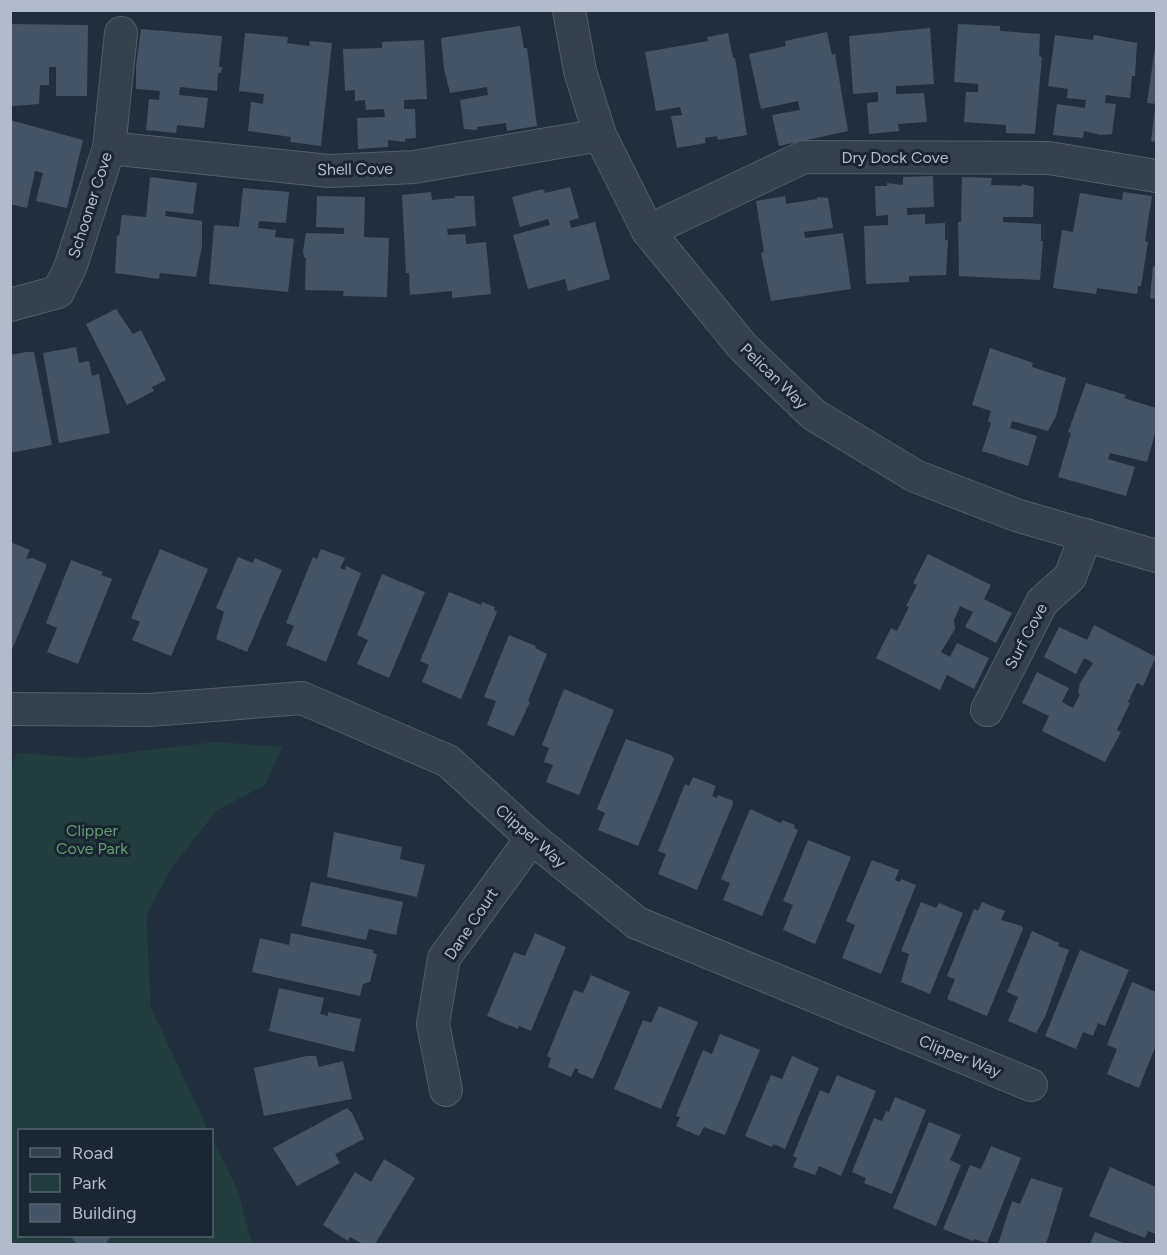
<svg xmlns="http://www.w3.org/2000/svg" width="1167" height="1255" font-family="Figtree,sans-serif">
<rect width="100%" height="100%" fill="#212f3d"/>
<polygon fill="#233d3e" points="216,742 282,747 265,785 217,810 172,867 146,916 151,1008 208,1130 20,1130 20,1236 212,1236 212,1137 238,1191 252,1244 11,1244 10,777 16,753 84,758"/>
<g fill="#455464">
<polygon points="10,24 88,25 87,96 56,96 56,67 49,67 49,85 40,85 39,104 12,106"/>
<polygon points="958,24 1000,26 1000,31 1040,34 1039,56 1042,57 1035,134 1006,133 1006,125 964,122 966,92 978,92 978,84 954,82"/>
<polygon points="520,26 524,48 527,48 537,126 507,131 506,123 477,127 477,130 464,129 460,100 488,95 487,87 450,93 444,69 441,38"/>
<polygon points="930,28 934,84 896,86 896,94 924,93 927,122 898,124 899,131 869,134 867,103 878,102 878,92 853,94 849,36"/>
<polygon points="141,29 222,36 219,67 222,67 221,73 218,73 217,91 180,87 179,95 208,98 204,128 177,125 176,133 146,130 149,99 159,100 160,91 136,89 136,66"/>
<polygon points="827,32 832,55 835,54 848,131 779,146 772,115 800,110 798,101 761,109 749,54 786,46 785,41"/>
<polygon points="245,33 288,37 287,43 309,46 310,41 332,43 321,146 290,142 291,137 248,131 251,102 263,104 264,94 239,91"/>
<polygon points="728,33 733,58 735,58 747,135 718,140 717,136 705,138 706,143 677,148 671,116 682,115 680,107 656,111 645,52 708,41 707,37"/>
<polygon points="1055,35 1093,40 1094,35 1137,43 1135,76 1132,76 1130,98 1106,95 1105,103 1116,104 1112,134 1101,135 1084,131 1083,138 1053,135 1057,104 1085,108 1086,100 1067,98 1068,89 1048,86"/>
<polygon points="424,40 427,99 404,100 404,109 415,109 416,138 405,139 405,142 388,140 388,147 358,149 357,118 385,117 384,109 366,110 365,100 355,101 355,90 345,91 343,49 382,48 382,42"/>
<polygon points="1155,48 1156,48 1156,104 1147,103"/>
<polygon points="1155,108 1156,109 1156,142 1151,141"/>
<polygon points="10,120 83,140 67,208 36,201 43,173 35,171 27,208 10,204"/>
<polygon points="933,176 934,207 907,208 907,215 925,214 925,224 945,223 945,240 948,240 946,275 909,276 909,282 866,284 864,226 888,225 888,215 876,216 875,186 887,186 887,183 903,185 903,177"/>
<polygon points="150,177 197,183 193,214 166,211 165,216 202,221 202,246 196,277 160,273 159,279 115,273 117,235 119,236 122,215 146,217"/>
<polygon points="962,177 992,178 991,185 1022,186 1022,184 1034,187 1033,217 1003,217 1003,222 1041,224 1041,241 1043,241 1040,280 959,276 958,222 961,222"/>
<polygon points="570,187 579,218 569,221 571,228 595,222 610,279 568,291 565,279 528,289 513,235 550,225 548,219 520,227 512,197 543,189 545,193"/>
<polygon points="243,188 289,192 286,223 259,221 258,228 276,230 275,237 294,239 288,292 209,284 214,225 239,227"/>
<polygon points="431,192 432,200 455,198 455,196 474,196 476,226 447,229 448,235 465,234 466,244 486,242 491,294 452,298 452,291 410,295 409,273 406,273 402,195"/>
<polygon points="1123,192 1152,196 1145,241 1148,242 1141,286 1138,286 1137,294 1097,288 1096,294 1053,288 1062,230 1073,232 1080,193 1122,200"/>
<polygon points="317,196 365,197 364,237 389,238 387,297 343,296 344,291 305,290 306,258 304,257 303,251 306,233 344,234 344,228 316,227"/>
<polygon points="785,196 786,204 817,199 817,197 828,198 833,228 804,232 805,238 843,233 851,289 771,301 761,253 764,252 756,201"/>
<polygon points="1153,266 1156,267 1156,299 1150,298"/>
<polygon points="116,309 133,334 141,330 166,380 152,387 154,391 127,405 86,324"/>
<polygon points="76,347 79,363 89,361 92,376 99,374 110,433 59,443 43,353"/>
<polygon points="990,348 1033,363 1032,367 1066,378 1056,416 1048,431 1012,421 1010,428 1037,436 1028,466 982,451 991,423 988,421 991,411 972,405"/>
<polygon points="26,352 34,352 52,445 10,453 10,355"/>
<polygon points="1086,383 1126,395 1124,398 1156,408 1156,430 1147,462 1110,453 1108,459 1135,467 1126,496 1058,477 1071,433 1068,432"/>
<polygon points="10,542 30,550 26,559 32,558 46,564 46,567 11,652"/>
<polygon points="160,549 208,569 171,656 132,640 140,622 131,618"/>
<polygon points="321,549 345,558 340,568 345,570 346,566 361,573 326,662 286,645 294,626 286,623 313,557 317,559"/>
<polygon points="928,554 991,585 984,599 1012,613 996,643 965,627 973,612 960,606 954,620 955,629 941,652 950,657 957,643 989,658 974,689 947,675 940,690 876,658 891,628 897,631 909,607 906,606 917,585 913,583"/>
<polygon points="238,557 253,563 255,558 282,570 247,652 216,639 224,612 216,608"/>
<polygon points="71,560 103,572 101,575 112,579 78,664 47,652 57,628 46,623"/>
<polygon points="382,574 425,592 389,678 357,664 368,640 357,635"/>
<polygon points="449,592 481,605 482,602 495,607 494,610 497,612 461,699 422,682 429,665 420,661"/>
<polygon points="1094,625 1156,657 1143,686 1137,683 1128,702 1130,703 1117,730 1121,732 1105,762 1042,731 1049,716 1022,703 1037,672 1069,688 1062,702 1073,708 1080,694 1078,693 1080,683 1093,663 1084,658 1076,674 1044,657 1059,627 1087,640"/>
<polygon points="509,635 536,646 535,648 547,654 528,701 530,702 514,736 487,725 496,701 484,697"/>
<polygon points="564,689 614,710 579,795 546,782 553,765 544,762 549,748 542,745"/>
<polygon points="626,739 671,755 674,759 638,846 598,830 605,813 597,809"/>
<polygon points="693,777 716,786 712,796 717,798 718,795 733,801 733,804 697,890 658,874 666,854 658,851 685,784 689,786"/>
<polygon points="750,809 781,823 782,820 795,825 794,828 798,830 762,916 723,900 730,883 721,879"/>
<polygon points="334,832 402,847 400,859 425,865 417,897 327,877"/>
<polygon points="808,840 851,857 815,944 783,930 793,905 783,901"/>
<polygon points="872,860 899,870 895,880 900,882 901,879 916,885 881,974 842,958 855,925 846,921"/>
<polygon points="311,882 403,902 396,935 369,929 366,940 301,926"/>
<polygon points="921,902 936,908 939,903 963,913 930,994 901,982 909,954 901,951"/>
<polygon points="982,902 1005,911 1001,920 1022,926 1023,929 987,1016 947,999 955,979 947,976 974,909 978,911"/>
<polygon points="1032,931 1059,943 1058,946 1069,950 1045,1017 1036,1033 1008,1021 1018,997 1007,992"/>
<polygon points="291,933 374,950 373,953 377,954 370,982 363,984 360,996 252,972 260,938 289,945"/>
<polygon points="535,933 566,947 531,1031 519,1026 518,1029 487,1016 514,952 525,956"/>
<polygon points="1080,950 1129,970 1105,1026 1098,1023 1093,1036 1083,1032 1076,1049 1045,1036"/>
<polygon points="591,975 630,992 593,1079 577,1072 579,1070 575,1068 571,1077 548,1067 551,1058 547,1056 574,990 583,993"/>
<polygon points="1132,982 1156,992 1156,1045 1139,1088 1107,1074 1117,1049 1107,1045"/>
<polygon points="279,988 324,998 320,1014 328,1016 328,1012 361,1019 354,1052 269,1031"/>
<polygon points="659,1006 698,1022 661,1109 614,1089 643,1020 651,1023"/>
<polygon points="720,1034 760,1050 725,1135 704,1127 699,1136 676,1126 680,1117 676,1116 703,1050 712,1054"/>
<polygon points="307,1056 316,1056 319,1067 343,1061 352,1099 264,1116 254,1068"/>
<polygon points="792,1056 819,1068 785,1149 773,1144 772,1147 745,1136 771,1075 782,1079"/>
<polygon points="837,1075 876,1091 841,1176 819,1166 815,1175 793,1167 797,1158 793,1156 820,1090 829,1094"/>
<polygon points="895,1097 926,1110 892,1194 864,1183 866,1178 852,1172 874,1118 882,1121 886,1111 889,1112"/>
<polygon points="347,1108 352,1113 364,1139 335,1154 340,1163 297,1186 273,1148"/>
<polygon points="929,1122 961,1135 950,1160 961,1165 936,1226 893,1208"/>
<polygon points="991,1146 1021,1158 987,1243 974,1239 973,1241 943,1229 970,1165 981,1169"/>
<polygon points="384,1159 415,1178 375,1244 363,1244 350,1237 348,1241 323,1225 355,1172 371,1182"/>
<polygon points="1110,1167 1156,1187 1156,1234 1148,1231 1145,1238 1089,1216"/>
<polygon points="1031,1178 1063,1188 1046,1244 998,1244 1012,1201 1020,1204"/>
<polygon points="1095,1232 1126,1244 1090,1244"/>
<polygon points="70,1236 110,1236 106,1244 77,1244"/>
</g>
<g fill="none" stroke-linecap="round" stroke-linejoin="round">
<g stroke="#535e6b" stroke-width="34">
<g id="minor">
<polyline points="569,10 580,71 600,135 648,231 743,347 814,415 915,476 1016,515 1156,556"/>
<polyline points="109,148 329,171 414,167 600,135"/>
<polyline points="648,231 804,157 1049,158 1156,176"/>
<polyline points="10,305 58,292 70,268 109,148 121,33"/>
<polyline points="10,709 149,710 302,698 448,761 532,838 637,923 1031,1085"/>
<polyline points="987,710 1042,602 1070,577 1086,535"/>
<polyline points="446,1090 433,1024 444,958 532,838"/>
</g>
</g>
<use href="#minor" stroke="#35414d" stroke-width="32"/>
</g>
<g text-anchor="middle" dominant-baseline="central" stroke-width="6" stroke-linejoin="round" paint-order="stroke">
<g font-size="16" fill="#b1bbc9" stroke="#1a2632">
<text x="895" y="157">Dry Dock Cove</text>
<text transform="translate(355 169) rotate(-1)">Shell Cove</text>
<text transform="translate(90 205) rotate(-72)">Schooner Cove</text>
<text transform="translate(774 376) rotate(44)">Pelican Way</text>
<text transform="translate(1026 636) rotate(-62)">Surf Cove</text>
<text transform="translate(531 836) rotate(41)">Clipper Way</text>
<text transform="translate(471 924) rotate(-56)">Dane Court</text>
<text transform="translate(960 1056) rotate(22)">Clipper Way</text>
</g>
<g font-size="16" fill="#669b6f" stroke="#1a2632">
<text x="92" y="830">Clipper<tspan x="92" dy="18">Cove Park</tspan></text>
</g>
</g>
<rect width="1167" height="1255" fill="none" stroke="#b1bbc9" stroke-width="24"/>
<rect x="18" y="1129" width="195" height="108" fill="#1a2632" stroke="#56626e" stroke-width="1.5"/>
<rect x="30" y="1148" width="30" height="9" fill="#35414d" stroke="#56626e" stroke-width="1.5"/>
<text x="72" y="1159" font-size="18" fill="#b1bbc9">Road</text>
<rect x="30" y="1174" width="30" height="18" fill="#233d3e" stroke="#56626e" stroke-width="1.5"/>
<text x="72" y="1189" font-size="18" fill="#b1bbc9">Park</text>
<rect x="30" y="1204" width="30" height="18" fill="#455464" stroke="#56626e" stroke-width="1.5"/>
<text x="72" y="1219" font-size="18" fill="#b1bbc9">Building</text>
</svg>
